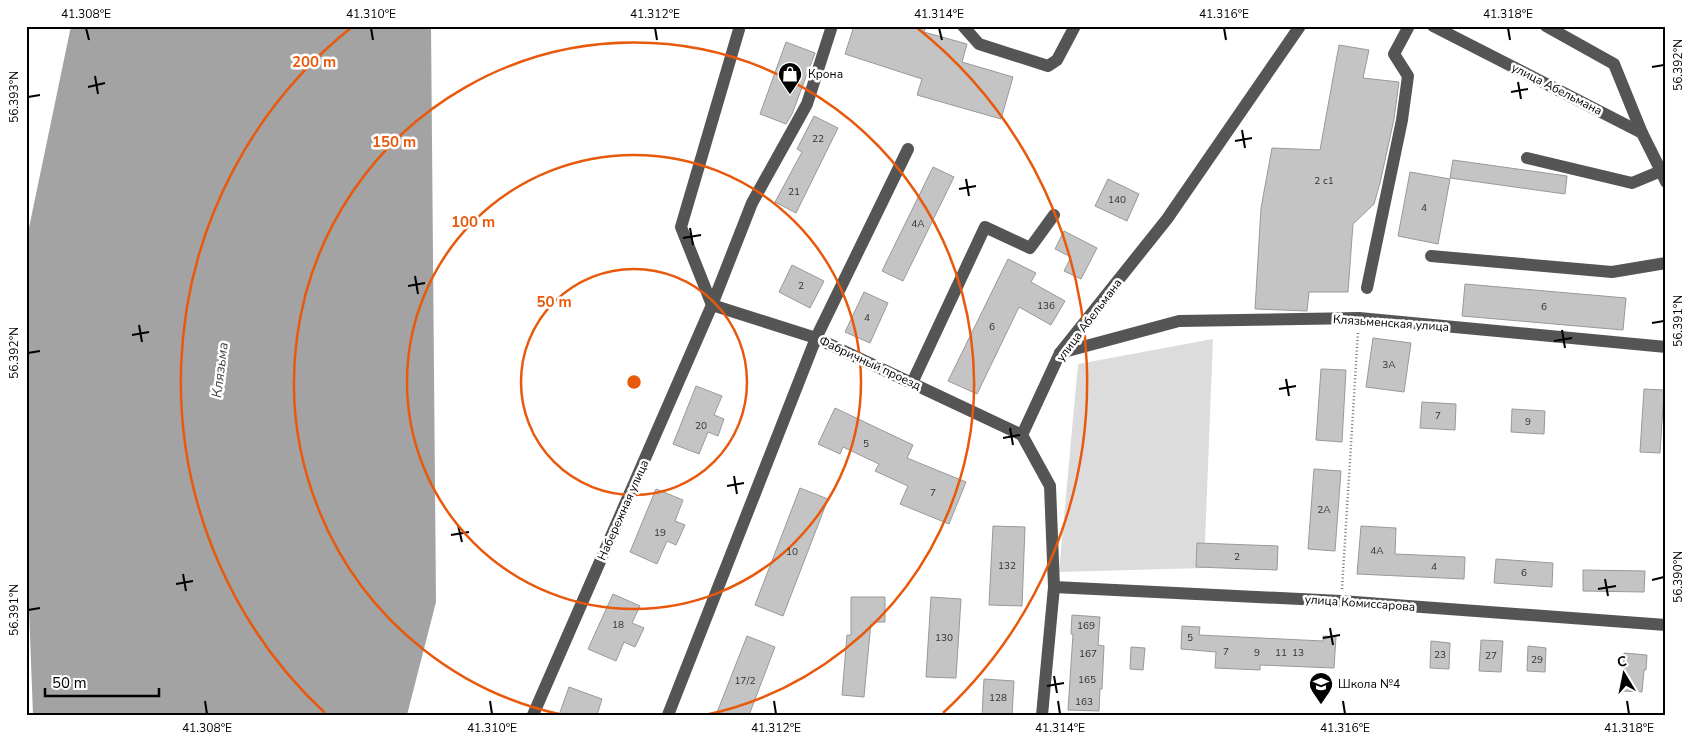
<svg xmlns="http://www.w3.org/2000/svg" width="1692" height="741" font-family="'Nunito Sans',sans-serif">
<rect width="100%" height="100%" fill="#fff"/>
<polygon fill="#dcdcdc" points="1213,339 1204,568 1059,572 1078,364"/>
<polygon fill="#a3a3a3" points="71,26 431,26 436,602 407,715 33,715 26,531 26,242"/>
<g fill="#c4c4c4" stroke="#999">
<polygon points="854,26 926,26 924,32 967,44 962,62 1013,77 1001,119 917,95 922,79 845,54"/>
<polygon points="786,42 815,53 792,114 786,124 760,114"/>
<polygon points="1339,45 1369,50 1363,78 1399,82 1394,119 1380,183 1374,204 1353,224 1348,292 1309,292 1307,311 1255,309 1261,208 1272,148 1320,150"/>
<polygon points="814,116 838,128 796,213 775,202 802,152 797,149"/>
<polygon points="1453,160 1567,176 1565,194 1450,178"/>
<polygon points="933,167 954,177 903,281 882,271"/>
<polygon points="1410,172 1450,179 1438,244 1398,236"/>
<polygon points="1108,179 1139,194 1127,221 1095,206"/>
<polygon points="1064,231 1097,248 1081,279 1064,271 1071,257 1055,249"/>
<polygon points="1008,259 1036,273 1031,282 1065,301 1051,325 1019,307 977,394 948,381"/>
<polygon points="792,265 824,281 810,308 779,292"/>
<polygon points="1465,284 1626,298 1623,330 1462,316"/>
<polygon points="864,292 888,303 870,343 845,332"/>
<polygon points="1373,338 1411,343 1404,392 1366,387"/>
<polygon points="1321,369 1346,370 1342,442 1316,440"/>
<polygon points="696,386 722,396 714,415 724,419 718,436 708,432 699,454 673,444"/>
<polygon points="1644,389 1664,390 1660,453 1640,452"/>
<polygon points="1422,402 1456,404 1455,430 1420,428"/>
<polygon points="835,408 913,445 907,458 966,482 949,524 900,504 908,486 875,471 879,464 843,447 840,454 818,444"/>
<polygon points="1512,409 1545,411 1544,434 1511,432"/>
<polygon points="1314,469 1341,471 1335,551 1308,549"/>
<polygon points="800,488 828,499 783,616 755,605"/>
<polygon points="656,489 683,500 675,521 685,525 676,545 667,541 657,564 630,552"/>
<polygon points="993,526 1025,527 1022,606 989,605"/>
<polygon points="1361,526 1396,528 1395,554 1465,557 1464,579 1357,574"/>
<polygon points="1197,543 1278,546 1277,570 1196,567"/>
<polygon points="1496,559 1553,563 1552,587 1494,583"/>
<polygon points="1583,570 1645,571 1644,592 1583,591"/>
<polygon points="613,594 640,606 632,623 644,628 635,647 624,642 616,661 588,649"/>
<polygon points="851,597 885,597 885,622 871,622 864,697 842,695 847,635 851,635"/>
<polygon points="931,597 961,599 956,678 926,677"/>
<polygon points="1072,615 1100,617 1098,645 1104,646 1102,689 1100,689 1099,711 1068,710 1073,634 1071,634"/>
<polygon points="1182,626 1200,627 1199,635 1323,641 1323,636 1336,637 1334,668 1260,665 1260,670 1215,668 1216,652 1181,649"/>
<polygon points="747,636 775,647 749,715 716,715"/>
<polygon points="1481,640 1503,641 1501,672 1479,671"/>
<polygon points="1431,641 1450,643 1449,669 1430,668"/>
<polygon points="1528,646 1546,648 1545,672 1527,671"/>
<polygon points="1131,647 1145,648 1143,670 1130,669"/>
<polygon points="1624,653 1647,655 1646,670 1644,670 1642,692 1623,691"/>
<polygon points="984,679 1014,681 1012,715 982,715"/>
<polygon points="569,687 602,699 597,715 559,715"/>
</g>
<g fill="none" stroke-linecap="round" stroke-linejoin="round">
<polyline stroke="#777" stroke-width="2.5" stroke-dasharray="1 2.5" stroke-linecap="butt" points="1342,589 1358,332"/>
<g stroke="#555" stroke-width="12">
<polyline points="963,26 979,44 1048,66 1057,60 1075,26"/>
<polyline points="1433,26 1642,133 1661,171"/>
<polyline points="1546,26 1614,64 1642,133"/>
<polyline points="1527,158 1632,183 1661,171 1666,182"/>
<polyline points="1431,256 1612,272 1666,263"/>
<polyline points="1367,288 1402,120 1408,76 1394,54 1409,26"/>
<polyline points="712,305 816,338 1022,435"/>
<polyline points="712,305 681,227 740,26"/>
<polyline points="1060,353 1179,321 1359,318 1666,347"/>
<polyline points="912,383 985,227 1030,248 1054,215"/>
<polyline points="1054,587 1341,601 1666,625"/>
<polyline points="533,715 712,305 752,203 807,104 832,26"/>
<polyline points="668,715 816,338 908,149"/>
<polyline points="1042,715 1054,587 1050,486 1022,435 1060,353 1167,219 1300,26"/>
</g>
</g>
<path fill="none" stroke="#000" stroke-width="2" d="M 86,28 L 89,40M 371,28 L 373,40M 655,28 L 657,40M 939,28 L 942,40M 1224,28 L 1226,40M 1508,28 L 1510,40M 1652,67 L 1664,65M 95,76 L 98,94M 1518,82 L 1521,99M 88,87 L 105,83M 1511,92 L 1528,89M 28,97 L 40,95M 1242,130 L 1245,148M 1235,141 L 1252,138M 966,179 L 969,196M 959,189 L 976,186M 690,228 L 693,245M 683,238 L 701,235M 415,276 L 418,294M 408,286 L 425,283M 1652,323 L 1664,321M 139,325 L 142,342M 1562,330 L 1565,348M 132,335 L 149,332M 1554,341 L 1572,338M 28,353 L 40,351M 1286,379 L 1289,396M 1279,389 L 1296,386M 1010,428 L 1013,445M 1003,438 L 1020,435M 734,476 L 737,494M 727,486 L 744,483M 458,525 L 462,542M 451,535 L 469,532M 183,574 L 186,591M 1605,579 L 1608,596M 1652,580 L 1664,577M 176,584 L 193,581M 1598,589 L 1616,586M 28,610 L 40,608M 1330,628 L 1333,645M 1323,638 L 1340,635M 1054,676 L 1057,693M 1047,686 L 1064,683M 205,701 L 207,714M 490,701 L 492,714M 774,701 L 776,714M 1058,701 L 1060,714M 1343,701 L 1345,714M 1627,701 L 1629,714"/>
<g fill="none" stroke="#e8590c" stroke-width="2.5">
<circle cx="634" cy="382" r="113"/>
<circle cx="634" cy="382" r="227"/>
<path d="M563 715A340 340 0 1 1 705 715"/>
<path d="M325 713A453 453 0 0 1 352 27M916 27A453 453 0 0 1 943 713"/>
</g>
<defs>
<g id="shop-pin" transform="scale(1.25)"><path d="M0 17L-7.5 6A9.5 9.5 0 1 1 7.5 6Z" fill="#000" stroke="#fff"/><path d="M-5-2.5h2.3a2.7 3.5 0 0 1 5.4 0H5L5.5 6h-11ZM-1.5-2.5h3a1.5 2.3 0 0 0-3 0Z" fill="#fff"/></g>
<g id="school-pin" transform="scale(1.25)"><path d="M0 17L-7.5 6A9.5 9.5 0 1 1 7.5 6Z" fill="#000" stroke="#fff"/><path d="M0-5L7-2L0 1L-7-2ZM-4 1L0 2.5L4 1V4Q0 6-4 4Z" fill="#fff"/></g>
</defs>
<g fill-rule="evenodd">
<use href="#shop-pin" x="790" y="74"/>
<use href="#school-pin" x="1321" y="684"/>
</g>
<g text-anchor="middle" dominant-baseline="central" stroke-width="5" stroke-linejoin="round" paint-order="stroke">
<g font-size="10" fill="#313131">
<text x="818" y="139">22</text>
<text x="1324" y="181">2 с1</text>
<text x="794" y="192">21</text>
<text x="1117" y="200">140</text>
<text x="1424" y="208">4</text>
<text x="918" y="224">4А</text>
<text x="801" y="286">2</text>
<text x="1046" y="306">136</text>
<text x="1544" y="307">6</text>
<text x="867" y="318">4</text>
<text x="992" y="327">6</text>
<text x="1389" y="365">3А</text>
<text x="1438" y="416">7</text>
<text x="1528" y="422">9</text>
<text x="701" y="426">20</text>
<text x="866" y="444">5</text>
<text x="933" y="493">7</text>
<text x="1324" y="510">2А</text>
<text x="660" y="533">19</text>
<text x="1377" y="551">4А</text>
<text x="792" y="552">10</text>
<text x="1237" y="557">2</text>
<text x="1007" y="566">132</text>
<text x="1434" y="567">4</text>
<text x="1524" y="573">6</text>
<text x="618" y="625">18</text>
<text x="1086" y="626">169</text>
<text x="944" y="638">130</text>
<text x="1190" y="638">5</text>
<text x="1226" y="652">7</text>
<text x="1257" y="653">9</text>
<text x="1281" y="653">11</text>
<text x="1298" y="653">13</text>
<text x="1088" y="654">167</text>
<text x="1440" y="655">23</text>
<text x="1491" y="656">27</text>
<text x="1537" y="660">29</text>
<text x="1087" y="680">165</text>
<text x="745" y="681">17/2</text>
<text x="998" y="698">128</text>
<text x="1084" y="702">163</text>
</g>
<g font-size="12" fill="#000" stroke="#fff" text-anchor="start">
<text x="808" y="74">Крона</text>
<text x="1338" y="684">Школа №4</text>
</g>
<g font-size="12" fill="#000" stroke="#fff">
<text transform="translate(1557 89) rotate(27)">улица Абельмана</text>
<text transform="translate(1089 320) rotate(-53)">улица Абельмана</text>
<text transform="translate(1391 323) rotate(4)">Клязьменская улица</text>
<text transform="translate(870 363) rotate(25)">Фабричный проезд</text>
<text transform="translate(623 510) rotate(-66)">Набережная улица</text>
<text transform="translate(1360 603) rotate(4)">улица Комиссарова</text>
</g>
<g font-size="14" font-style="italic" fill="#444" stroke="#fff">
<text transform="translate(220 370) rotate(-83)">Клязьма</text>
</g>
</g>
<circle cx="634" cy="382" r="8" fill="#e8590c" stroke="#fff" stroke-width="2.5"/>
<g font-size="15" text-anchor="middle" font-weight="bold" fill="#e8590c" stroke="#fff" stroke-width="5" stroke-linejoin="round" paint-order="stroke">
<text x="314" y="67">200 m</text>
<text x="394" y="147">150 m</text>
<text x="473" y="227">100 m</text>
<text x="554" y="307">50 m</text>
</g>
<rect width="1692" height="741" fill="none" stroke="#ffffff" stroke-width="55"/>
<g transform="translate(1624 674) rotate(350)" stroke="#ffffff" stroke-width="4" paint-order="stroke">
<path d="M0-4L9 19L0 12L-9 19Z" fill="#000000"/>
<text y="-8" font-size="14" font-weight="bold" text-anchor="middle" fill="#000000">С</text>
</g>
<path d="M45 688v8h114v-8" fill="none" stroke="#000000" stroke-width="2.5"/>
<text x="52" y="688" font-size="15" fill="#000000" stroke="#ffffff" stroke-width="4" paint-order="stroke">50 m</text>
<rect x="28" y="28" width="1636" height="686" fill="none" stroke="#000" stroke-width="2"/>
<g font-size="12" text-anchor="middle" fill="#000">
<text x="86" y="18">41.308°E</text>
<text x="371" y="18">41.310°E</text>
<text x="655" y="18">41.312°E</text>
<text x="939" y="18">41.314°E</text>
<text x="1224" y="18">41.316°E</text>
<text x="1508" y="18">41.318°E</text>
<text transform="translate(1678 65) rotate(-90)" y="4">56.392°N</text>
<text transform="translate(14 97) rotate(-90)" y="4">56.393°N</text>
<text transform="translate(1678 321) rotate(-90)" y="4">56.391°N</text>
<text transform="translate(14 353) rotate(-90)" y="4">56.392°N</text>
<text transform="translate(1678 577) rotate(-90)" y="4">56.390°N</text>
<text transform="translate(14 610) rotate(-90)" y="4">56.391°N</text>
<text x="207" y="732">41.308°E</text>
<text x="492" y="732">41.310°E</text>
<text x="776" y="732">41.312°E</text>
<text x="1060" y="732">41.314°E</text>
<text x="1345" y="732">41.316°E</text>
<text x="1629" y="732">41.318°E</text>
</g>
</svg>
